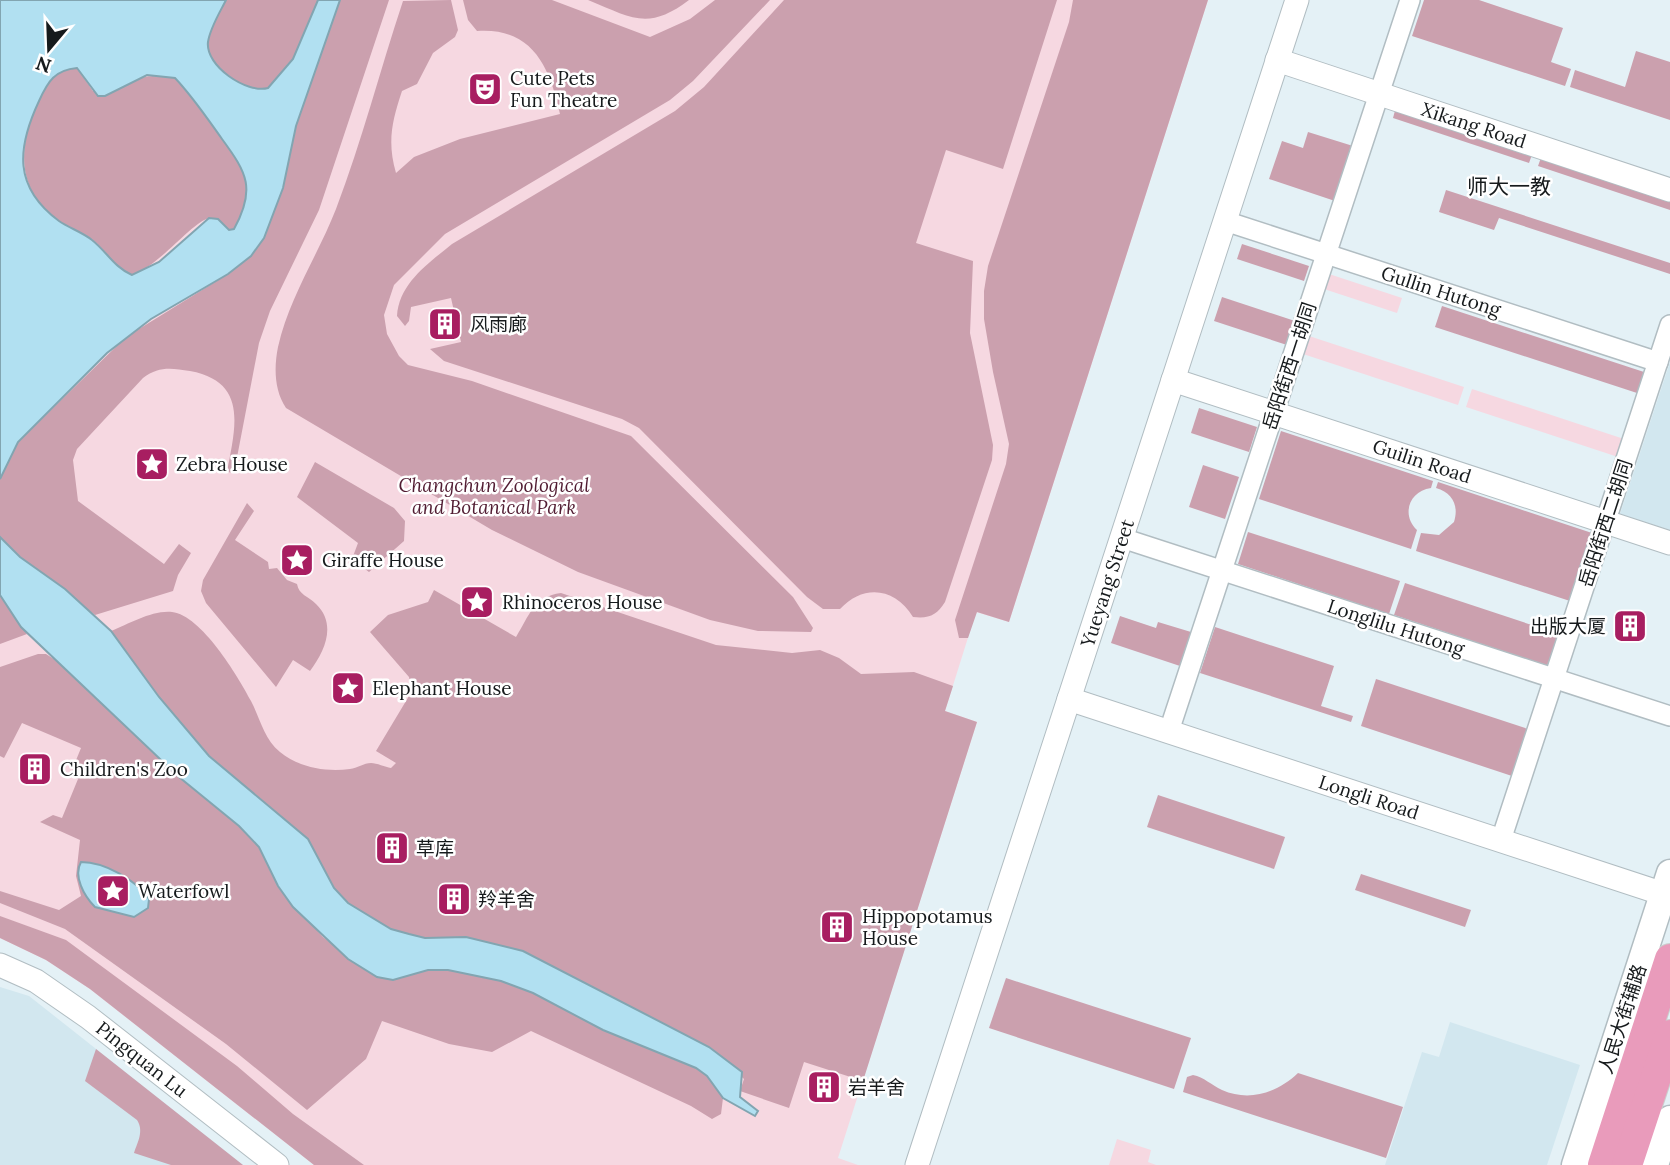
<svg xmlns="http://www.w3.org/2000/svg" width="1670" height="1165" font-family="Lora,'Noto Sans SC',serif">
<rect width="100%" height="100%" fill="#e4f1f6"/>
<g fill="#d2e7ef">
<polygon points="1670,362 1670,530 1620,514"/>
<polygon points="0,987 29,996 243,1165 0,1165"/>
<polygon points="1450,1022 1580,1065 1547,1165 1385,1165 1422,1052 1439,1057"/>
</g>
<g fill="#f6d8e1">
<polygon points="0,0 1208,0 1009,622 976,612 945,711 977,722 838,1158 858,1165 314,1165 90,989 46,960 0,938"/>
<polygon points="1329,274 1402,298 1397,313 1324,289"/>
<polygon points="1306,335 1464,387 1458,405 1300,353"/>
<polygon points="1472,389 1624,439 1618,457 1466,407"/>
<polygon points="1117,1139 1151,1150 1148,1162 1156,1165 1109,1165"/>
</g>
<g fill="#cba0ae">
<path d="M 226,0 L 318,0 L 293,59 L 268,88 C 247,94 205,66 208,42 C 210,28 220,12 226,0 Z"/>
<path d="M 340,0 L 389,0 L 319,210 L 270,311 L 259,343 L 234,473 L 227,472 C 235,428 249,382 190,371 C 171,368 159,366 143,378 L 77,449 L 73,460 L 78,501 L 164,564 L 179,544 L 191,553 L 178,575 L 173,591 L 95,615 L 20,557 L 0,537 L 0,479 L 18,442 L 126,337 L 228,274 L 283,188 L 296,126 Z"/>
<path d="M 451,0 L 458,30 L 455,37 L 433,53 L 417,84 L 402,91 C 392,121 387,142 396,173 L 414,157 L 460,139 L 560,114 C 550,68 533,27 477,31 L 468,20 L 463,0 L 552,0 L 650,37 L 690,19 L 715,0 L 770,0 L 693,81 L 670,100 L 445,234 L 394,285 L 384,315 L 387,334 L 399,356 L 408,365 L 472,381 L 631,436 L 793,597 L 813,628 L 811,632 L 758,631 L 710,620 L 578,572 L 492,530 L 286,408 C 274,390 274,367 278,347 C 289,298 318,255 336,209 C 362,141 380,70 403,1 Z"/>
<path d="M 588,0 L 689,0 C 648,31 632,18 588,0 Z"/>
<path d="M 784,0 L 1057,0 L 1003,169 L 946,150 L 916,243 L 973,261 L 970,333 L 993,445 L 992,460 L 945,602 C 937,615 929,619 913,617 C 895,587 863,584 840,609 L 823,609 L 807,597 L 639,428 L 622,419 L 444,361 L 430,349 L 461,342 L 451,298 L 411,307 L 409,321 L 405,326 L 397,316 C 399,283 429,263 452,244 L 675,111 L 704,87 Z"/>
<polygon points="1073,0 1208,0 1009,622 977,612 968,638 959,638 955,620 1006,464 1009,444 993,372 984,319 984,291 988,266 1069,22"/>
<polygon points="1424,0 1479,0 1563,28 1551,62 1571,69 1565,86 1412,36"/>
<polygon points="1636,51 1670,62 1670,120 1570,87 1575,70 1625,87"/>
<path d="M 77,68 L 93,91 C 128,90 137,69 175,78 C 193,97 207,118 222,139 C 247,173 256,189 234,229 L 229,230 C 224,225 218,217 210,218 C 192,221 161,265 132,275 C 114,267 107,252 93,240 C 83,232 71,229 60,222 C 17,192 17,149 37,104 C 47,84 53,70 77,68 Z"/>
<polygon points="1396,107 1533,152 1529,163 1393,118"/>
<polygon points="1308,132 1353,146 1335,201 1269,179 1282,141 1303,148"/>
<polygon points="1542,155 1670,197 1670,210 1538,166"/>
<polygon points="1446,190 1670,263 1670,274 1499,218 1494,230 1439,212"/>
<polygon points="1242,244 1309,266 1304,281 1237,259"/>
<polygon points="1222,297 1298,322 1290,346 1214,321"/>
<polygon points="1442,306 1644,372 1637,393 1435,327"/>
<polygon points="1199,408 1257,427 1249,452 1191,433"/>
<path d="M 1281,431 L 1433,481 L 1431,488 C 1409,491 1401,515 1417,530 L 1411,549 L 1259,499 Z"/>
<polygon points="315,462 394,508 405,521 404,541 369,572 352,559 358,543 297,497"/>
<polygon points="1203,465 1239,477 1225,519 1189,507"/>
<path d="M 1438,482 L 1592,533 L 1570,601 L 1416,551 L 1421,533 L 1439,535 L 1454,522 C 1459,506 1453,493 1436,488 Z"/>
<path d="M 247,503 L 254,511 L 235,540 L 268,562 L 269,569 L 277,568 L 287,580 L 297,584 C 299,595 308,596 316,604 C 337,624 325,651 310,671 L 293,660 L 276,687 L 206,603 L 201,591 L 203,580 Z"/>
<polygon points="1248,532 1400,581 1389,614 1238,564"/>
<polygon points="1405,583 1559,634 1548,666 1394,615"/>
<path d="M 434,590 L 516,637 C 529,616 534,596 561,593 L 716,645 L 792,653 L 820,650 L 839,658 L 861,674 L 914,672 L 953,686 L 945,711 L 977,722 L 863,1081 L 804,1062 L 789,1108 L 740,1091 L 744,1079 L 709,1047 L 523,951 L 466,937 L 425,938 L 409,934 L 391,929 L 348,903 L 334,888 L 307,839 L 209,756 L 159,697 L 111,631 C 129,624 152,610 172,612 C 201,615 238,676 251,701 C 260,718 264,739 280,752 C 300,768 326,772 350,769 C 357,768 364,763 371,763 C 377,763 385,767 391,768 L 396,763 L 376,751 L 412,691 L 409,677 L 370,632 L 388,615 L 428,602 Z"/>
<polygon points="0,595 27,634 0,644"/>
<polygon points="1120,616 1156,628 1158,622 1191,632 1180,666 1111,643"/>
<polygon points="1215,627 1334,666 1321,706 1353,716 1351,722 1200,673"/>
<polygon points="38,654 46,654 57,661 179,777 239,826 259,847 278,886 323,937 364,969 393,980 428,970 448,970 501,981 533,993 603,1030 696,1068 707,1076 723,1098 721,1114 712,1119 691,1106 531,1031 492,1052 449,1044 382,1021 366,1059 307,1110 226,1044 65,929 0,903 0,891 59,910 81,896 76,876 80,840 40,822 53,815 62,818 78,779 70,775 81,748 22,723 4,758 0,756 0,667"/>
<polygon points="1376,679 1531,730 1515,777 1361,726"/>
<polygon points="1158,795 1285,837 1274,869 1147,827"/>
<polygon points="1361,874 1471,910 1465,927 1355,890"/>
<polygon points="0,916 66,940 237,1066 293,1114 364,1165 314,1165 90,989 46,960 0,938"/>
<polygon points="1006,978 1191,1038 1174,1089 989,1028"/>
<path d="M 96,1049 L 243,1165 L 171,1165 L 134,1153 C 138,1141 144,1131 137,1120 L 85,1081 Z"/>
<path d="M 1298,1073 L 1403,1107 L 1386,1158 L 1183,1092 L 1187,1077 L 1193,1075 C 1204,1077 1211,1085 1222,1090 C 1249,1102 1277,1093 1298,1073 Z"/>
</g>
<g fill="#b1e0f1" stroke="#82a5b1" stroke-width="2" fill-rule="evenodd">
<path d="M 0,0 L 226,0 C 220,12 210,28 208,42 C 205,66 247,94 268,88 L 293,59 L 318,0 L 340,0 L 296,126 L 283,188 L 264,238 L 251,256 L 228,274 L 151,319 L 107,353 L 18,442 L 0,479 ZM 77,68 L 98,96 L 105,96 L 147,75 L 175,78 C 193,97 207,118 222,139 C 247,173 256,189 234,229 L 229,230 L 218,219 L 209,218 L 159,262 L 132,275 C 114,267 107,252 92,240 C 82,232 69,228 59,221 C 13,187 17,148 39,101 C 48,81 55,70 77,68 Z"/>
<polygon points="0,537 20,557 65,589 111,631 159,697 209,756 308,839 334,888 348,903 391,929 409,934 425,938 466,937 523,951 709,1047 742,1072 740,1097 758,1111 755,1116 723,1098 707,1076 696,1068 603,1030 533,993 501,981 448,970 428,970 393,980 377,977 348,959 293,907 278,886 259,847 239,826 179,777 21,627 0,595"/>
<path d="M 81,862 C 105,862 136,880 149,899 L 148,908 L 134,917 L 95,907 C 84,896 73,876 81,862 Z"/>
</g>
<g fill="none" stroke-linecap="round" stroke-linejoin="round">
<g stroke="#b1bdc2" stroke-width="22">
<g id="minor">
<polyline points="1225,221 1658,362"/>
<polyline points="1122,538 1670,716"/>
<polyline points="1169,731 1410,0"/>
<polyline points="1501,840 1670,325"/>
</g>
</g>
<g stroke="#b1bdc2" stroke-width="25">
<g id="tertiary">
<polyline points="1277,60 1670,190"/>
<polyline points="1173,380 1670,543"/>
<polyline points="1069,699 1670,896"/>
<polyline points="0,965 36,981 88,1017 277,1165"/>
<polyline points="917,1165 1297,0"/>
</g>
</g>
<g stroke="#b1bdc2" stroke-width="29">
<g id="secondary">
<polyline points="1575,1165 1670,873"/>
<polyline points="1655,1165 1670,1119"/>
</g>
</g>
<g stroke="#cccdcd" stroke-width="32">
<g id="primary">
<polyline points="1603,1165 1670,959"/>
<polyline points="1627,1165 1670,1035"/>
</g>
</g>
<use href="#minor" stroke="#fff" stroke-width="19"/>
<use href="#tertiary" stroke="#fff" stroke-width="23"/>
<use href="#secondary" stroke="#fff" stroke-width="26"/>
<use href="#primary" stroke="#e99bbb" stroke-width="30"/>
</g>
<defs>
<g id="theatre-square" transform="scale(1.75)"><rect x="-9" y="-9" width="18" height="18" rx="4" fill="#a81e61" stroke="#fff"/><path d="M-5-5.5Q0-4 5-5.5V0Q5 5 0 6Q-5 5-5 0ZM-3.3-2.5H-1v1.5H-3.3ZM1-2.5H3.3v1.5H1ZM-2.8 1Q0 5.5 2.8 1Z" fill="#fff"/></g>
<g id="building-square" transform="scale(1.75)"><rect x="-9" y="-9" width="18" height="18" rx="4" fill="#a81e61" stroke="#fff"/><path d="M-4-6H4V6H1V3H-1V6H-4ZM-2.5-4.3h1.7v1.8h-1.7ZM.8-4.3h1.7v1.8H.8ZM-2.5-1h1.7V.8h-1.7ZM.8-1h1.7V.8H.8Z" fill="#fff"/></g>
<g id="sight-square" transform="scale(1.75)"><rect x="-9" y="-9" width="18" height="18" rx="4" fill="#a81e61" stroke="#fff"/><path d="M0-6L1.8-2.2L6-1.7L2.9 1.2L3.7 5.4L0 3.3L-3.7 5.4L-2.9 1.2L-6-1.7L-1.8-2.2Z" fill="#fff"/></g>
</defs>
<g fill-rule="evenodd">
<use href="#theatre-square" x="485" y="89"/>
<use href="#building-square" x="445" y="324"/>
<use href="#sight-square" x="152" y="464"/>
<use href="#sight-square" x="297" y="560"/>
<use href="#sight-square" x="477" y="602"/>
<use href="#building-square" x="1630" y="626"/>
<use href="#sight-square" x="348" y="688"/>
<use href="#building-square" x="35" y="769"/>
<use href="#building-square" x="392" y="848"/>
<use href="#sight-square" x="113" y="891"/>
<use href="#building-square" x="454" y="899"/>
<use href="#building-square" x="837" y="927"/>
<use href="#building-square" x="824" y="1087"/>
</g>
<g text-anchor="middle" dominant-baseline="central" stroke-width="5" stroke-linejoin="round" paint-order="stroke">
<g font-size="19" fill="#161a1c" stroke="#fff" text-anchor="start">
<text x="510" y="78">Cute Pets<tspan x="510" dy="22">Fun Theatre</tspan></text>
<text x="470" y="324">风雨廊</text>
<text x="176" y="464">Zebra House</text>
<text x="322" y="560">Giraffe House</text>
<text x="502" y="602">Rhinoceros House</text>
<text x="1606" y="626" text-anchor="end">出版大厦</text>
<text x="372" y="688">Elephant House</text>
<text x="60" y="769">Children's Zoo</text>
<text x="416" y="848">草库</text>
<text x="138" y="891">Waterfowl</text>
<text x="478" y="899">羚羊舍</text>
<text x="862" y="916">Hippopotamus<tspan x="862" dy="22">House</tspan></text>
<text x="848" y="1087">岩羊舍</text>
</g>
<g font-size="19" fill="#161a1c" stroke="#fff">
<text transform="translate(1474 125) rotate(18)">Xikang Road</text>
<text transform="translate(1441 291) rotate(18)">Gullin Hutong</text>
<text transform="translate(1289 366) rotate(-72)">岳阳街西一胡同</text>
<text transform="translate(1422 461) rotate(18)">Guilin Road</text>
<text transform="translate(1605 523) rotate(-72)">岳阳街西二胡同</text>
<text transform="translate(1107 583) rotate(-72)">Yueyang Street</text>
<text transform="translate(1396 627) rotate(18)">Longlilu Hutong</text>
<text transform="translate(1369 797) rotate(18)">Longli Road</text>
<text transform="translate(1622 1019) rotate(-72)">人民大街辅路</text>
<text transform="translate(142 1059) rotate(38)">Pingquan Lu</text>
</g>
<g font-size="19" font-style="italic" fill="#511c32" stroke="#fff">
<text x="494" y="485">Changchun Zoological<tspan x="494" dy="22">and Botanical Park</tspan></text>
</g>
<g font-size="21" fill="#161a1c" stroke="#fff">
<text x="1509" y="186">师大一教</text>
</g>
</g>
<g transform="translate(49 49) rotate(199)" stroke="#ffffff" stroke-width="5" paint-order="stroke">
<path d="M0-5L12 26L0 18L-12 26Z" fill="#161a1c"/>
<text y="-10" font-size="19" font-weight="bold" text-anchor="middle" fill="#161a1c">N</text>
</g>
</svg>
